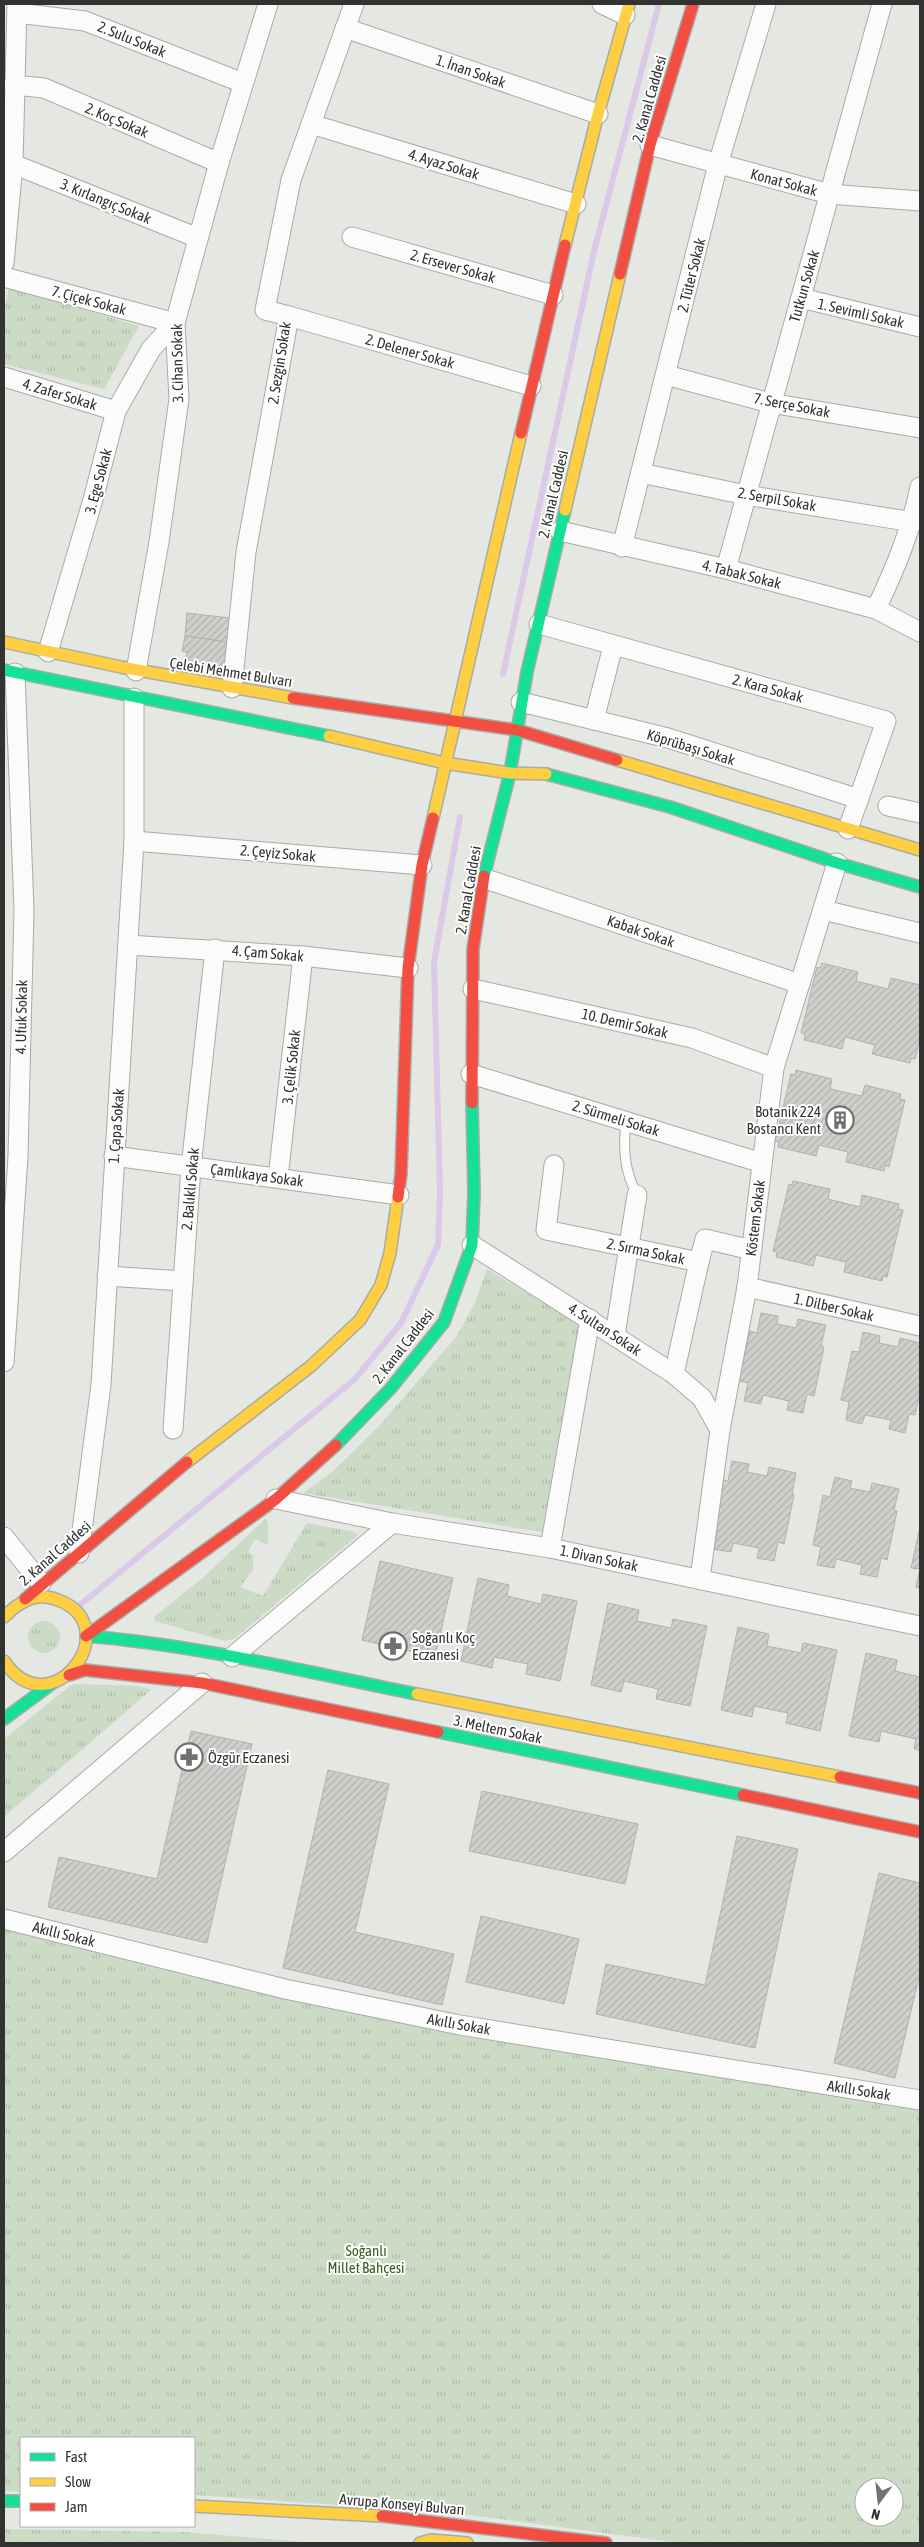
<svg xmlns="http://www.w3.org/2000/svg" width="924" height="2547" font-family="'Asap Condensed',sans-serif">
<defs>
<pattern id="grass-tufts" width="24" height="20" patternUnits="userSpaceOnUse" patternTransform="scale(1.25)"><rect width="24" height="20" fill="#ccdbc6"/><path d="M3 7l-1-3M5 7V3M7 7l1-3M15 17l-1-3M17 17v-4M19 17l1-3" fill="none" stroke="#b0bcaa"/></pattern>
<pattern id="building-hatch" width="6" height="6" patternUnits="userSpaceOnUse" patternTransform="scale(1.25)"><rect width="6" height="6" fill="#ced0cc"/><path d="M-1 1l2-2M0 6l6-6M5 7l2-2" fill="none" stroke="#b1b3b0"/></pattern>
</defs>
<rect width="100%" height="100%" fill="#e4e7e2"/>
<g fill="url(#grass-tufts)" fill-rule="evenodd">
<polygon points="9,287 139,326 104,389 4,364 4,314"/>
<polygon points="487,1269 579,1325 542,1532 303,1493 332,1472 379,1426 457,1336 475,1303"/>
<polygon points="265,1519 268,1521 268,1545 255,1539 248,1552 253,1556 253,1570 240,1587 263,1596 307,1523 355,1532 358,1535 234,1639 225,1641 154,1621 154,1617 205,1576"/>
<circle cx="44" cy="1637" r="16"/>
<polygon points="80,1684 139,1686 151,1690 4,1817 4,1739 71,1685"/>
<path d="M 4,1925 L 920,2107 L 920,2543 L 679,2543 L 455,2513 L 194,2495 L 194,2438 L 21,2438 L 21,2492 L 4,2491 ZM 864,2487 L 894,2487 L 894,2517 L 864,2517 Z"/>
<polygon points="4,2529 183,2532 316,2543 4,2543"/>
</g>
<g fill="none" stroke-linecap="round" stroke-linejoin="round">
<g stroke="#dac9e9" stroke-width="6">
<polyline points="503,674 594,251 659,4"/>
<polyline points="81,1604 355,1379 401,1323 438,1245 440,1192 434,962 460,817"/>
</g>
</g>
<g fill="url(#building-hatch)" stroke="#b0b2af">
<polygon points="187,613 230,618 227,642 185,636"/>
<polygon points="185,636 227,642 224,669 186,663 187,652 182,651"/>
<polygon points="822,963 858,972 856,981 888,989 891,978 920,985 920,1038 915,1059 911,1058 910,1063 872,1054 875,1045 845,1037 842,1049 804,1040 805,1034 801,1033 817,967 820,968"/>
<polygon points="796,1070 832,1079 830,1089 862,1096 865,1085 901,1094 900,1099 905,1100 889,1167 885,1165 884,1171 846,1162 848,1152 819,1145 816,1156 778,1147 779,1142 775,1141 791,1074 795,1075"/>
<polygon points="793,1181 830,1189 828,1199 860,1207 862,1195 899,1204 898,1209 903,1210 887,1277 883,1276 882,1281 844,1272 846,1262 816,1255 813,1266 776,1257 777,1252 773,1251 789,1184 792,1185"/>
<polygon points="761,1313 778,1316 777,1324 796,1328 798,1319 826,1325 821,1346 824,1347 814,1396 807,1394 803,1413 787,1410 789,1401 763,1395 761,1404 744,1401 748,1383 739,1381 750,1331 757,1333"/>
<polygon points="863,1332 880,1336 879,1343 898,1347 900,1338 920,1343 920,1393 915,1415 909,1414 905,1433 889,1429 891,1420 865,1415 862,1424 846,1420 849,1402 841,1400 852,1351 859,1352"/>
<polygon points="732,1461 749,1464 747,1472 767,1476 769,1467 796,1473 792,1494 794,1495 784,1544 778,1542 774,1561 757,1558 759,1548 733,1543 731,1552 714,1549 718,1530 710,1529 720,1479 728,1481"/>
<polygon points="835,1477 852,1481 850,1488 870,1492 872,1483 899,1489 894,1510 897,1511 887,1560 881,1558 877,1577 860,1574 862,1565 836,1559 834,1568 817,1565 821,1547 813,1545 823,1495 830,1497"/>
<polygon points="920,1527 920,1588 916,1587 920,1569 911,1568"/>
<polygon points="380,1561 453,1578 435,1657 362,1640"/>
<polygon points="478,1578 509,1585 507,1596 541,1604 543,1594 577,1601 560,1681 526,1674 528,1664 494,1657 492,1668 461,1661"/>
<polygon points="608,1603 639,1610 637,1621 671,1628 673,1619 707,1626 690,1706 656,1699 658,1689 624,1681 621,1692 591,1685"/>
<polygon points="738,1627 769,1634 767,1646 801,1653 803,1643 837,1650 820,1731 786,1723 788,1713 754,1706 752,1717 721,1710"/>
<polygon points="866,1653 897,1660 895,1671 920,1677 920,1750 914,1749 916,1739 881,1731 879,1742 849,1736"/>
<polygon points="191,1731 252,1744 207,1943 48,1907 59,1857 157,1879"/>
<polygon points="328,1770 389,1784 355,1932 454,1954 442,2005 283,1968"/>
<polygon points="482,1791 638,1824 625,1884 469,1851"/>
<polygon points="737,1836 798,1849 755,2048 596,2014 606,1964 705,1985"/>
<polygon points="879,1873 920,1883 920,1973 895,2078 834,2063"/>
<polygon points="481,1916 579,1939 564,2004 466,1982"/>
</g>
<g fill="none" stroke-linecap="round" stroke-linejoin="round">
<g stroke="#a9aba7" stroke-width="11">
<path id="lane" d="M 626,1121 C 623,1149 624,1170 637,1195"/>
</g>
<g stroke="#a9aba7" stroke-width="21">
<g id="street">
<polyline points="602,4 625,15"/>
<polyline points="17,13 85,21 243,83"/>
<polyline points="345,28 598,114"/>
<polyline points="14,85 44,88 219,163"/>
<polyline points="311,124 576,204"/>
<polyline points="650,145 829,194 920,201"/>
<polyline points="13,164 198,238"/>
<polyline points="352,237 553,295"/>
<polyline points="4,263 13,164 17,4"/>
<polyline points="4,277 175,323 151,349 116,411 94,496 48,652"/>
<polyline points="801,298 920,327"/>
<polyline points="289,316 531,386"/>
<polyline points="666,375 770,403 920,428"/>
<polyline points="4,377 116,411"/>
<polyline points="641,473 746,495 913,522"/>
<polyline points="560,531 726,569 876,609 920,632"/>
<polyline points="622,547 718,164 766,4"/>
<polyline points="726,569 882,4"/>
<path d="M 876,609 C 895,569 911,531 920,487"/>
<polyline points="539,624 886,721 848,829"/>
<polyline points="136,671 159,542 179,399 175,323 219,163 268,4"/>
<polyline points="232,688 246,552 289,316 265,310 291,180 354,4"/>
<polyline points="521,702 668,738 859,799"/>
<polyline points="594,720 613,646"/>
<polyline points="888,806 920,813"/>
<polyline points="134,841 422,865"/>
<polyline points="483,878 800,984"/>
<polyline points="823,910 920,933"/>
<polyline points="128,945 303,956 408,968"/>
<polyline points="473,989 692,1038 774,1068"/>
<polyline points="471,1074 762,1163"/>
<polyline points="114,1156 399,1195"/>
<polyline points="554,1165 546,1230 699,1262 674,1374"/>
<polyline points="278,1178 303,956"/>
<polyline points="472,1245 674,1374 702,1398 720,1430"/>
<polyline points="699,1262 705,1239 752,1250"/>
<polyline points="107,1276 183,1281"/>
<polyline points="747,1287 920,1326"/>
<polyline points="615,1335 637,1195"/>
<polyline points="4,1362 18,1157 24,910 15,673"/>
<polyline points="173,1429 191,1167 215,949"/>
<polyline points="276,1499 392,1523 550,1548 920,1626"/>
<polyline points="4,1537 41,1583"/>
<polyline points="550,1548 590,1319"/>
<polyline points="79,1553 101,1385 134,841 134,698"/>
<polyline points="700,1579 720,1430 747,1287 774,1068 837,863"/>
<polyline points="232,1657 392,1523"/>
<polyline points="4,1852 202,1683"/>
<polyline points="4,1919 285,1989 460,2025 920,2100"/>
</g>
</g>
<g stroke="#a9aba7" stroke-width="14">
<g id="fast">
<polyline points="4,670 329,736"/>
<polyline points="546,774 670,807 837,863 920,887"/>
<polyline points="484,876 510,773 527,672 565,510"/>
<polyline points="336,1445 391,1388 444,1322 472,1245 474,1192 472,1103"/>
<path d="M 86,1636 C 197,1645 307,1672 417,1694"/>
<polyline points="4,1719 54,1682"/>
<polyline points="438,1732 743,1795"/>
<polyline points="4,2501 21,2501"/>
</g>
</g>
<g stroke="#a9aba7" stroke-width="14">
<g id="slow">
<polyline points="565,245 598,114 629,4"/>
<polyline points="565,510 620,274"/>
<polyline points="4,642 121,667 293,698"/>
<polyline points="329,736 445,763 510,773 546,774"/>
<polyline points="617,760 920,850"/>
<polyline points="433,818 521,433"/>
<polyline points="187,1462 311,1366 360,1320 381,1285 390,1253 398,1197"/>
<path d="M 4,1617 C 19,1602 36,1591 58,1600 C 129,1627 50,1730 4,1661"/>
<polyline points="417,1694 840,1777"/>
<polyline points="194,2506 382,2516"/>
<polyline points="420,2543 431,2540 467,2543"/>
</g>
</g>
<g stroke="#a9aba7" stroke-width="14">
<g id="jam">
<polyline points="620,274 650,145 693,4"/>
<polyline points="521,433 565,245"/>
<polyline points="293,698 517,730 617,760"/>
<polyline points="472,1103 473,949 484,876"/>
<polyline points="398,1197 401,1174 408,968 422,865 433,818"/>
<polyline points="25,1599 187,1462"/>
<polyline points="86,1636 276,1499 336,1445"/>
<polyline points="69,1675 85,1670 202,1683 438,1732"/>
<polyline points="840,1777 920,1793"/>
<polyline points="743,1795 920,1832"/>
<polyline points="382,2516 606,2543"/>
</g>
</g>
<use href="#lane" stroke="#fbfbfb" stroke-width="9"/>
<use href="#street" stroke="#fbfbfb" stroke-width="19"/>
<use href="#fast" stroke="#16e098" stroke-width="11"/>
<use href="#slow" stroke="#ffcf43" stroke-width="11"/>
<use href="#jam" stroke="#f24e42" stroke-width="11"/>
</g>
<defs>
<g id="building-ring" transform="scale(1.4375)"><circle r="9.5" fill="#fff" stroke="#70726e" stroke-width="1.5"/><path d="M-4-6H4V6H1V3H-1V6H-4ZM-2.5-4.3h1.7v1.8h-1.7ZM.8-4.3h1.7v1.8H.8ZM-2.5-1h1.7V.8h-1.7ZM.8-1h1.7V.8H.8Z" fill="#70726e"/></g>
<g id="pharmacy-ring" transform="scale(1.4375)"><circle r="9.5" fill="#fff" stroke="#70726e" stroke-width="1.5"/><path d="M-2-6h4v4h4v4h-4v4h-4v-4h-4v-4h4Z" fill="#70726e"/></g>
</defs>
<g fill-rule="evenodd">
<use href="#building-ring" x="840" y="1120"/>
<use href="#pharmacy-ring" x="393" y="1646"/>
<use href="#pharmacy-ring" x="189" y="1757"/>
</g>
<g text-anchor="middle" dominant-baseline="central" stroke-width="4" stroke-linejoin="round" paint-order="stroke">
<g font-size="15" fill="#313330" stroke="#fff">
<text transform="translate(132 39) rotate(22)">2. Sulu Sokak</text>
<text transform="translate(471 71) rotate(19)">1. İnan Sokak</text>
<text transform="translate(649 99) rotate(-74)">2. Kanal Caddesi</text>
<text transform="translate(117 120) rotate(23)">2. Koç Sokak</text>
<text transform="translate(444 164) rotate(17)">4. Ayaz Sokak</text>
<text transform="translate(784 182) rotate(15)">Konat Sokak</text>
<text transform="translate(106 201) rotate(22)">3. Kırlangıç Sokak</text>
<text transform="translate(453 266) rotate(16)">2. Ersever Sokak</text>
<text transform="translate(691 275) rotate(-76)">2. Tüter Sokak</text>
<text transform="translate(804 286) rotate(-74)">Tutkun Sokak</text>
<text transform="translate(89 300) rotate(15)">7. Çiçek Sokak</text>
<text transform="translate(861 313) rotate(13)">1. Sevimli Sokak</text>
<text transform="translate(410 351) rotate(16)">2. Delener Sokak</text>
<text transform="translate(177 363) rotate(-91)">3. Cihan Sokak</text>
<text transform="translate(279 363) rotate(-81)">2. Sezgin Sokak</text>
<text transform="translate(60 394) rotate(17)">4. Zafer Sokak</text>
<text transform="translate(792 405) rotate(11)">7. Serçe Sokak</text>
<text transform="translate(98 481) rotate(-75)">3. Ege Sokak</text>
<text transform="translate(553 494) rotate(-77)">2. Kanal Caddesi</text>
<text transform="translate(777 499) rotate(10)">2. Serpil Sokak</text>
<text transform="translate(742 574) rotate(14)">4. Tabak Sokak</text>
<text transform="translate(231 672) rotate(9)">Çelebi Mehmet Bulvarı</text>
<text transform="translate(768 688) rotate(15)">2. Kara Sokak</text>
<text transform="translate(691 747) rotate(17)">Köprübaşı Sokak</text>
<text transform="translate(278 853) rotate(5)">2. Çeyiz Sokak</text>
<text transform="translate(468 890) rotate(-80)">2. Kanal Caddesi</text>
<text transform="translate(641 931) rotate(19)">Kabak Sokak</text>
<text transform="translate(268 953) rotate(5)">4. Çam Sokak</text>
<text transform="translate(21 1017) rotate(-89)">4. Ufuk Sokak</text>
<text transform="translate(625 1023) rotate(13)">10. Demir Sokak</text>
<text transform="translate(291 1067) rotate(-84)">3. Çelik Sokak</text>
<text transform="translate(616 1118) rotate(17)">2. Sürmeli Sokak</text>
<text transform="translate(116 1126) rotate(-86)">1. Çapa Sokak</text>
<text transform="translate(257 1175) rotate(8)">Çamlıkaya Sokak</text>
<text transform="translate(190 1189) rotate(-85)">2. Balıklı Sokak</text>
<text transform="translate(755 1218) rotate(-83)">Köstem Sokak</text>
<text transform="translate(646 1251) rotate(12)">2. Sırma Sokak</text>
<text transform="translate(834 1307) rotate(13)">1. Dilber Sokak</text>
<text transform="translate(605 1329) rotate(33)">4. Sultan Sokak</text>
<text transform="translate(403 1346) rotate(-52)">2. Kanal Caddesi</text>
<text transform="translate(55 1553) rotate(-41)">2. Kanal Caddesi</text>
<text transform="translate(599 1558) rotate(12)">1. Divan Sokak</text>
<text transform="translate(498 1729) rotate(12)">3. Meltem Sokak</text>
<text transform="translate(64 1934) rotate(14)">Akıllı Sokak</text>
<text transform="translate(459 2024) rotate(10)">Akıllı Sokak</text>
<text transform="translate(859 2090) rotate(9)">Akıllı Sokak</text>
<text transform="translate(402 2504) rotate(5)">Avrupa Konseyi Bulvarı</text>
</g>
<g font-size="15" fill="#313330" stroke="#fff" text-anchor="start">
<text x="821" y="1111" text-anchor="end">Botanik 224<tspan x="821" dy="17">Bostancı Kent</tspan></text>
<text x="412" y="1637">Soğanlı Koç<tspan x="412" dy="17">Eczanesi</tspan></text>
<text x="208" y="1757">Özgür Eczanesi</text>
</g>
<g font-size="15" fill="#365f22" stroke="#fff">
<text x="366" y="2250">Soğanlı<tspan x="366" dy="17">Millet Bahçesi</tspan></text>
</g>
</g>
<rect width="924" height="2547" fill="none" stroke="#313330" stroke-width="10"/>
<rect x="20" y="2437" width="175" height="90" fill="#ffffff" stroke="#adadac"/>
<rect x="30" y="2453" width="25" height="8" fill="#16e098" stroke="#adadac"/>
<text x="65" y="2462" font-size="15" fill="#313330">Fast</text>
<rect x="30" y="2478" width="25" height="8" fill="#ffcf43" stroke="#adadac"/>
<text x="65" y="2487" font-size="15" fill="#313330">Slow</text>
<rect x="30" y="2503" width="25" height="8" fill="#f24e42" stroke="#adadac"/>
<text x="65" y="2512" font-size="15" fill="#313330">Jam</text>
<g transform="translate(879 2502) rotate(195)"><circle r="24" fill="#ffffff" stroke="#adadac"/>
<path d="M0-4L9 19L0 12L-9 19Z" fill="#70726e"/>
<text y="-8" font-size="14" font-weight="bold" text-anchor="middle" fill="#313330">N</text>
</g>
</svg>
